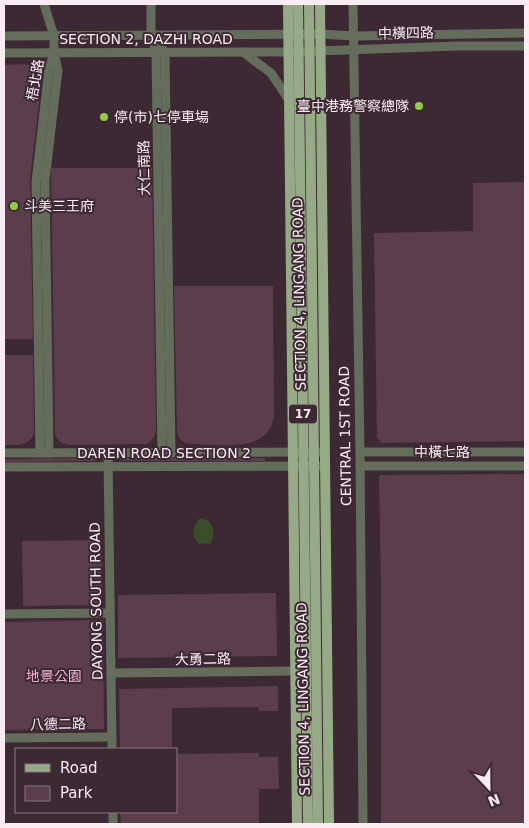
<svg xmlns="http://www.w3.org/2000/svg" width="529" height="828" font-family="'DejaVu Sans','Noto Sans TC',sans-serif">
<rect width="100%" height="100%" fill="#3d2933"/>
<g fill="#5b3d4c">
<path d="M 4,65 C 18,65 37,60 42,77 L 30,179 L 33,339 L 4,339 Z"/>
<polygon points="51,168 152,168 156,430 154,438 147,444 68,445 60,442 55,435"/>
<polygon points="525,182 525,441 382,443 377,437 374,233 473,231 473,183"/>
<path d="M 174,286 L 273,286 L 274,416 C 268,455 219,444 190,444 C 182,443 178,439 177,430 Z"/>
<path d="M 4,355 L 33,355 L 34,432 C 30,447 17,445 4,445 Z"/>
<polygon points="94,458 96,460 94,461 4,462 4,459"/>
<polygon points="122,458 265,458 265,461 122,461 120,460"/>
<polygon points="525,474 525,824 381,824 381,593 379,475"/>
<polygon points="102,540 102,605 23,606 22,541"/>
<polygon points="276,593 277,656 118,658 118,595"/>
<polygon points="103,620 104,729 4,730 4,622"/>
<polygon points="278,686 278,711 259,711 258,707 172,708 172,749 120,749 119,689"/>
<polygon points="259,753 259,757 278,757 279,789 259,789 259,824 121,824 120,812 176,812 176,754"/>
</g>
<path fill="#3b4e29" d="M 200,518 L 209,521 C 215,529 215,538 209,545 L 207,543 L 199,544 C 190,535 194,526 200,518 Z"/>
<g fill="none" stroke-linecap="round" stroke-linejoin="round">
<g stroke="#646d5c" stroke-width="9">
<polyline points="44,4 54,36 54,53 58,70 45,180 49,453"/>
<polyline points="151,4 151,35 156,52 162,453"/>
<polyline points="353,4 360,452 363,824"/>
<polyline points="4,36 320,34 354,36 525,33"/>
<polyline points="162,49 165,52 171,453"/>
<polyline points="243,52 271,73 289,100"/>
<polyline points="4,53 288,52 458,46 525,46"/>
<polyline points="360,452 525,452"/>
<polyline points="4,453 321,452"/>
<polyline points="40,453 36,182 49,69 54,53"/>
<polyline points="108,453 112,749"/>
<polyline points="360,466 525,466"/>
<polyline points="4,467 321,466"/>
<polyline points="4,614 110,613"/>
<polyline points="111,673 295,671"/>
<polyline points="4,738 112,737"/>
<polyline points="113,812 113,824"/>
</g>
<g stroke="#97aa87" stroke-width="10">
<polyline points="288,4 297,824"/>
<polyline points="298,4 308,824"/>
<polyline points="309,4 318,824"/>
<polyline points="320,4 329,824"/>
</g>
</g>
<g fill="#8fcd42" stroke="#3d2933" stroke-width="2">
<circle cx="419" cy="106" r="5"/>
<circle cx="104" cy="117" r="5"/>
<circle cx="14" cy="206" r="5"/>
</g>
<g text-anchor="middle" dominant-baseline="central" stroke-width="4" stroke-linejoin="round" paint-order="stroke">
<rect fill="#3d2933" stroke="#c1b2b9" stroke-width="1" x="289" y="404.5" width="28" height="19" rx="4"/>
<g font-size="12" font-weight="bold" fill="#faecf3">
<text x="303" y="414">17</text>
</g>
<g font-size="14" fill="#faecf3" stroke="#3d2933">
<text transform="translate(406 33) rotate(-1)">中橫四路</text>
<text x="146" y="39">SECTION 2, DAZHI ROAD</text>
<text transform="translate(35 80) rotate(-80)">梧北路</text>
<text transform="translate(144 168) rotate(-91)">大仁南路</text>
<text transform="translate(299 294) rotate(-91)">SECTION 4, LINGANG ROAD</text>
<text transform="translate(345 436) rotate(-91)">CENTRAL 1ST ROAD</text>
<text x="442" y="452">中橫七路</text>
<text x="164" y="453">DAREN ROAD SECTION 2</text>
<text transform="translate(96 601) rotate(-91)">DAYONG SOUTH ROAD</text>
<text transform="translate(203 659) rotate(-1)">大勇二路</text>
<text transform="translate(303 699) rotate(-91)">SECTION 4, LINGANG ROAD</text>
<text transform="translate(58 724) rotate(-1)">八德二路</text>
</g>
<g font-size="14" fill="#faecf3" stroke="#3d2933" text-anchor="start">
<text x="409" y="106" text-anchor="end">臺中港務警察總隊</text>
<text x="114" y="117">停(市)七停車場</text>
<text x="24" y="206">斗美三王府</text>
</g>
<g font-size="14" fill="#f5afd2" stroke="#3d2933">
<text x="54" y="676">地景公園</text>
</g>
</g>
<rect width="529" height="828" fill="none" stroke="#faecf3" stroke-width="10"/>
<rect x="15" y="748" width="162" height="65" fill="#3d2933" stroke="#897780"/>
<rect x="25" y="764" width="25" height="8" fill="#97aa87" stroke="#897780"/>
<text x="60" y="773" font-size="15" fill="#faecf3">Road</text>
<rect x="25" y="786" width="25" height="15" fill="#5b3d4c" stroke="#897780"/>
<text x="60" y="798" font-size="15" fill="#faecf3">Park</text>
<g transform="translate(489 788) rotate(158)" stroke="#3d2933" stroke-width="4" paint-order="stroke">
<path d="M0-4L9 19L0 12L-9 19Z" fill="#faecf3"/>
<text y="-8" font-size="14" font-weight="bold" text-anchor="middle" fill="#faecf3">N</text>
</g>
</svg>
